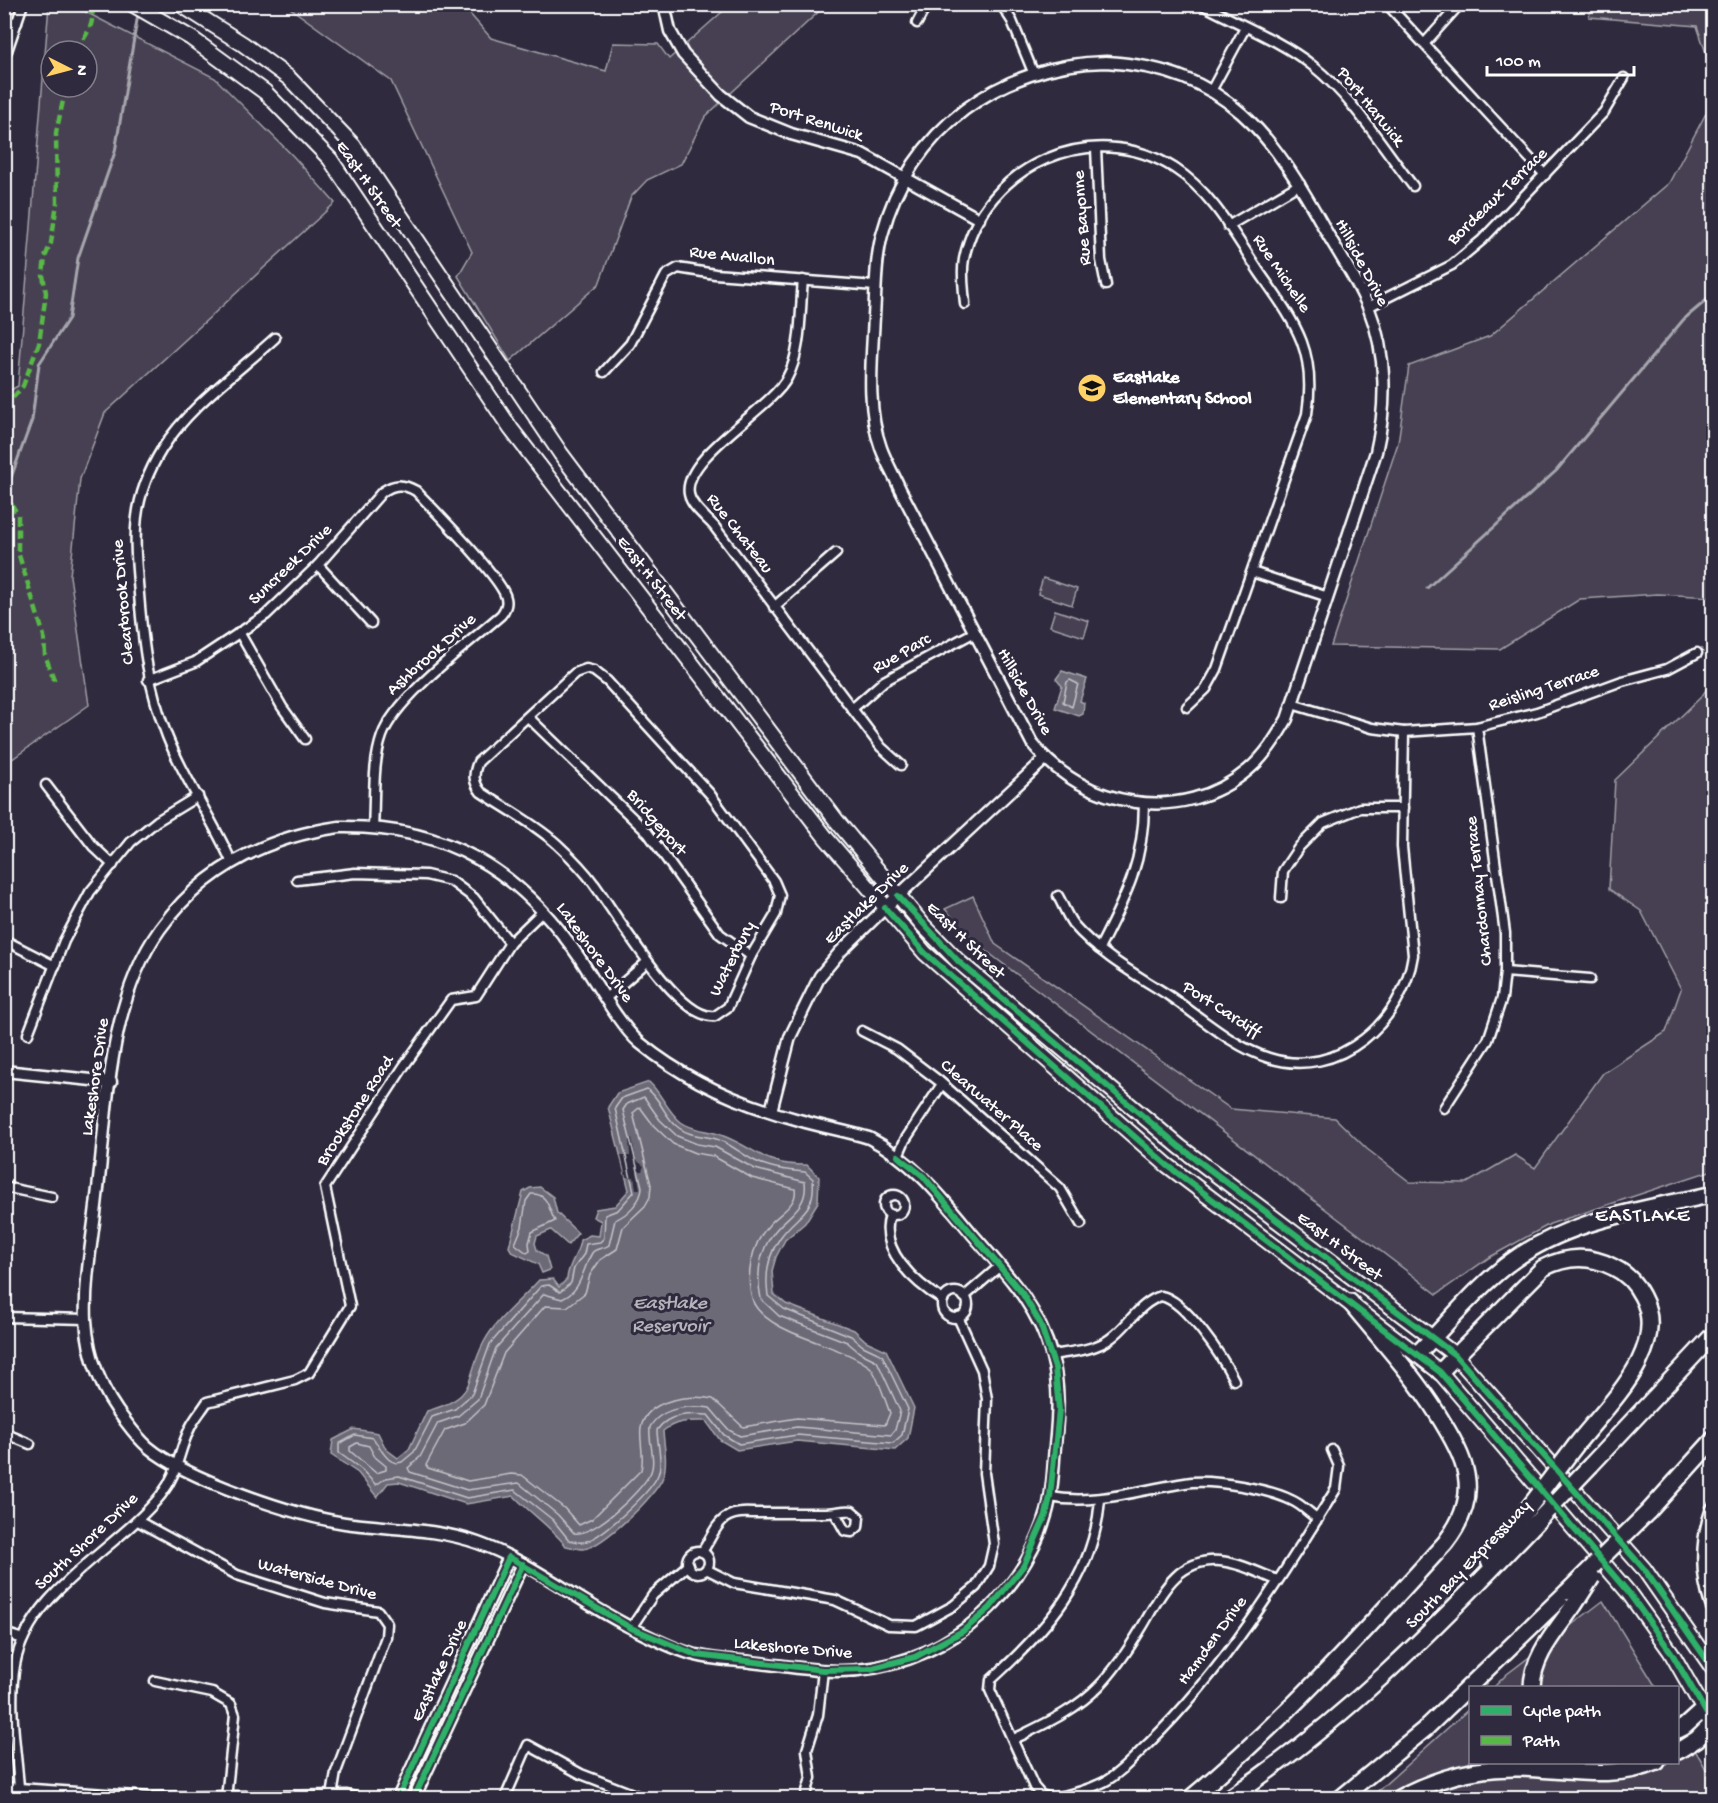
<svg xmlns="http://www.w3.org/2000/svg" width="1718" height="1803" font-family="'Gochi Hand',sans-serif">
<rect width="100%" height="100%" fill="#2f2a3d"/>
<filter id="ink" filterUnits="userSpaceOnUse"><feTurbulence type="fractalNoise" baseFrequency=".0167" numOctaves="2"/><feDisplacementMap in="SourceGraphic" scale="12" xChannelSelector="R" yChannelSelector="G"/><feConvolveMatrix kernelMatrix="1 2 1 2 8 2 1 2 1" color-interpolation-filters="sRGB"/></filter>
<g filter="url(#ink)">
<g fill="#464152" stroke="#a2a0a8" stroke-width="1.5" fill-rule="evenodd">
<polygon points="1592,4 1713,5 1713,74 1697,26 1589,17"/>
<path d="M 49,5 L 72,5 L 215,78 L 293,156 L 335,203 L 105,413 L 80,479 L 70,576 L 89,705 L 5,764 L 5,393 L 18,386 ZM 51,51 L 87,51 L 87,87 L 51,87 Z"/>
<polygon points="286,5 462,5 491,38 606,71 613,43 658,44 669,59 730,5 826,5 705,117 681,164 647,180 631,197 599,284 510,361 458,276 472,252 391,81"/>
<polygon points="1713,100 1713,597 1658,594 1580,599 1500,649 1331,646 1398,443 1409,366 1490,336 1669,183"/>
<polygon points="1043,578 1077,589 1072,605 1038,594"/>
<polygon points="1055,610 1089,621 1084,637 1050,626"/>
<polygon points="1713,679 1713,1170 1550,1224 1490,1257 1437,1294 973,941 945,909 973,896 995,944 1231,1109 1335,1118 1367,1149 1410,1182 1467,1183 1515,1155 1535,1168 1603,1073 1666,1032 1681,989 1641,911 1609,889 1615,780 1702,696"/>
<polygon points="1603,1601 1656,1687 1493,1688 1507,1674"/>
<path d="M 1470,1708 L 1470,1762 L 1678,1762 L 1678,1724 C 1691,1746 1714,1772 1713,1798 L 1370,1798 Z"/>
</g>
<g fill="#6d6a77" stroke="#a7a6ad" stroke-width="1.5">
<polygon points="1062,671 1087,679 1080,701 1084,703 1083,714 1079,716 1055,708 1062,686 1056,679"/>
<path d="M 649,1082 C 662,1094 667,1111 681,1122 C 693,1131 708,1130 721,1135 C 756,1148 764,1166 807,1165 L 819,1177 L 818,1202 L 805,1223 L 785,1240 L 776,1257 L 772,1271 L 774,1294 L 786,1304 L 854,1330 L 866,1341 L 886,1350 L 914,1408 L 908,1438 L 895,1450 L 797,1441 L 737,1450 L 720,1440 L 706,1421 C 690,1421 676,1420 663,1431 C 664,1446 668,1463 663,1477 C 657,1495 603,1546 584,1549 C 579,1549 571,1547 566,1546 C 550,1526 531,1514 514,1496 L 466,1504 L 399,1482 L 388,1483 L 377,1497 L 358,1473 L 331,1455 L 333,1440 L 354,1429 L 378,1433 L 386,1449 L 398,1458 L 409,1449 L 427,1411 C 480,1396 463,1382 484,1342 C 496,1319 522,1299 539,1280 L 553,1279 L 559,1287 L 567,1279 C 568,1263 578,1256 580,1240 L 590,1235 L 599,1236 L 601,1221 L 593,1217 L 596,1209 L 615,1206 L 629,1190 L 608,1107 L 617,1093 Z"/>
<polygon points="540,1187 553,1197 557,1213 578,1233 568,1245 551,1230 537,1236 535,1243 537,1250 546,1256 550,1270 542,1273 538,1264 512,1252 509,1247 523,1192 530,1188"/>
</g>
<polygon fill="#2f2a3d" points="632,1138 636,1160 644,1166 642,1171 637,1171 640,1189 636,1189 634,1177 626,1177 621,1156 630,1156 629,1139"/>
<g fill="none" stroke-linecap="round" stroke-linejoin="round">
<g stroke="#c5c3c9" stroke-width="1.5">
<polygon points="1070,680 1078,684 1072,707 1063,702 1067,682"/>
<path d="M 647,1089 C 661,1098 664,1118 679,1128 C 691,1137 706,1135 719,1140 C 732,1145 743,1155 755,1161 C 771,1169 788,1171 805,1172 L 813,1179 C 816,1214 796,1214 780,1238 C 767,1256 765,1275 768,1296 L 784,1309 L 851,1336 L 863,1346 L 882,1355 L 908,1409 L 902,1435 L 893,1443 L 797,1435 L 739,1444 L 724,1435 L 708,1415 C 690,1414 668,1413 657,1430 C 657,1444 664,1464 657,1477 C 649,1493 600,1540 583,1542 C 579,1543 573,1541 569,1540 L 553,1520 L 515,1490 L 467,1498 L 399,1476 L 386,1478 L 376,1485 L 361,1469 L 339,1453 L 339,1444 L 355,1435 L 373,1438 C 380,1447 388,1467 402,1462 L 414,1452 L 432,1417 L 455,1409 L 472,1394 L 490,1344 L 541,1286 L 549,1285 L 560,1292 L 571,1283 L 574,1268 L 584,1254 L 586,1244 L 600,1242 L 604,1238 L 605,1215 L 618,1210 L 634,1192 L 615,1108 L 622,1098 Z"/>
<path d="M 644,1097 L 660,1120 L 677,1136 L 697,1144 L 715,1147 L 755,1169 L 805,1182 C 808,1207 789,1214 775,1231 C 759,1251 756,1275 761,1299 L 779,1316 L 847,1342 L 859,1352 L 877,1361 L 900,1411 L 895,1430 L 891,1435 L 797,1427 L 740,1436 L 729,1430 L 710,1408 C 690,1405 661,1407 650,1427 C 648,1441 657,1461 650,1474 C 640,1492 595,1536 574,1533 L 558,1515 L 519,1483 L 467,1490 L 410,1472 L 408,1468 L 420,1457 L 438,1423 L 458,1416 L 478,1399 L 496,1348 L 544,1294 L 562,1299 C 582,1291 582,1269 592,1253 C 595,1248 604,1249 609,1245 L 615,1220 C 627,1215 642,1201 642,1187 L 623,1110 L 627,1104 Z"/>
<path d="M 640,1107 L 654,1126 L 673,1144 L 695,1153 L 713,1156 L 752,1178 L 795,1189 C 798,1205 778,1214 769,1225 C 751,1245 744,1279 754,1304 C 774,1337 839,1343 870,1367 C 877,1373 886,1403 890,1413 L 885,1425 L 797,1418 L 743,1427 L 713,1399 C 691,1394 646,1399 641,1428 C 639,1441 645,1457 641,1470 L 592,1519 L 579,1525 L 564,1508 L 522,1475 L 511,1474 L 468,1481 L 428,1468 L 426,1465 L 445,1430 L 465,1423 L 484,1405 L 504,1353 L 545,1306 L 567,1307 L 585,1293 L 590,1275 L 600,1260 L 617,1249 L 623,1227 L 645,1206 L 650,1197 L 651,1185 L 633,1113 Z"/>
<path d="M 531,1194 C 549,1193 548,1209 555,1221 L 532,1232 L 529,1243 L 530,1251 L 527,1253 L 515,1244 L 522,1227 L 526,1201 Z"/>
<polygon points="357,1443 369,1446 375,1457 386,1466 386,1470 376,1473 350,1451 350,1447"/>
</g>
<g stroke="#a7a6ad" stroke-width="3">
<polyline points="4,497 32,420 39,364 69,318 78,258 115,152 138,14"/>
<polyline points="1427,588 1556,471 1684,319 1714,294"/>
<polyline points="4,596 5,599"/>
</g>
<g stroke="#fff" stroke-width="13">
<g id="minor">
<polyline points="1001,4 1012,21 1033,72"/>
<path d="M 1201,4 C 1238,24 1280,40 1313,66 C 1353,98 1382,146 1413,186"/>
<polyline points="1387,4 1545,175"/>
<polyline points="4,19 17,23"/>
<polyline points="917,23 927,4"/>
<polyline points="1424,44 1460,4"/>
<polyline points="7,51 23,4"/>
<polyline points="1211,91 1245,28"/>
<polyline points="1096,148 1101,260 1106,285"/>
<polyline points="1228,226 1300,184"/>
<path d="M 803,280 C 800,310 802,351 787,378 C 771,409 682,457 689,494 C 691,506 706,517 714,526 L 881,747 L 901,765"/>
<path d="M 965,304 C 964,289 961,274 964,259 C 983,165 1093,117 1174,168 C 1213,193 1235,236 1260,273 C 1295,323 1317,350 1307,414 L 1217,669 L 1206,689 L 1187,707"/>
<polyline points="1368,307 1452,265 1482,240 1604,112 1624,78"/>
<polyline points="604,372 630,344 666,275 678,268 715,274 876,286"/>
<polyline points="318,565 371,623"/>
<polyline points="1252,572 1328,597"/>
<polyline points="774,607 836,553"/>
<polyline points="239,632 282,707 305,739"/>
<path d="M 586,669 L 594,671 L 607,681 L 710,794 L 774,881 L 780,895 L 776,914 L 751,956 L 728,1007 L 715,1016 C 678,1021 615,912 594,884 C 584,870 570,856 557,844 C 535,824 505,808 481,792 C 473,782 473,774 478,762 L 575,673 Z"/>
<path d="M 148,680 L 195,662 L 266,615 L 318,565 L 382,492 C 394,484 402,483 416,491 C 433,509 502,578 506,598 C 508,605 505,610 501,615 C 469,643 395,698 382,736 C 372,764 375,798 373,828"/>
<polyline points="1292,704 1372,728 1404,732 1477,727 1537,712 1622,681 1667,669 1697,653"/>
<polyline points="852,709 884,681 973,633"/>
<polyline points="529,718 648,833 720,934 751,956"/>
<polyline points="46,785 93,846 113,865"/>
<path d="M 231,861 C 212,818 184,779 167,736 C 148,687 143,645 139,594 C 134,537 130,501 162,449 C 190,405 237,373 275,338"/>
<polyline points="297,880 355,873 426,875 451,881 474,898 510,943"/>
<path d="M 1058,896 C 1063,905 1067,916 1073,924 C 1099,954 1135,974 1168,995 C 1199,1016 1233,1047 1269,1058 C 1339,1080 1403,1021 1413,955 L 1402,847 L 1404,732"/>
<polyline points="1281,898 1283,871 1299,847 1323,823 1360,808 1403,808"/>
<polyline points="4,940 55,966"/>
<path d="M 1099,949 C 1125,898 1144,863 1144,803"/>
<polyline points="1505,972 1590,979"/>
<polyline points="606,998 647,962"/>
<polyline points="862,1031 897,1049 939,1081 1014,1147 1060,1188 1081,1224"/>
<polyline points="28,1034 64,941 90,892 131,842 157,821 198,796"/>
<polyline points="1444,1108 1488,1040 1502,998 1505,972 1505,933 1477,727"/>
<polyline points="898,1156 905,1140 942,1084"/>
<polyline points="4,1187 52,1197"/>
<circle cx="894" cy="1205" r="10"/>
<path d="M 890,1215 C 878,1250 915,1283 943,1300"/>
<circle cx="955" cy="1305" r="13"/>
<polyline points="964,1297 1000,1266"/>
<polyline points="4,1317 86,1319"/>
<path d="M 1052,1355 C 1070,1352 1096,1350 1111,1338 C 1129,1325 1139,1303 1161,1296 C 1185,1300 1223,1358 1234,1380"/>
<polyline points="4,1433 30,1444"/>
<path d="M 1050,1497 C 1099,1506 1144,1488 1192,1482 C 1216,1480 1269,1489 1291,1500 C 1301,1504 1309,1513 1318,1519"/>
<polyline points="138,1521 237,1575 325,1603 378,1611 387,1624 386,1637 336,1772 332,1796"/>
<circle cx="698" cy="1562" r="11"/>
<path d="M 702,1552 C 718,1527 719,1510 753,1513 L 824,1513 C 834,1513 843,1510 852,1511 L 859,1517 L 858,1527 L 852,1532 L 845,1531 L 835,1513"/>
<polyline points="706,1569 734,1583 835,1600 889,1625 916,1626 953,1606 976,1587 989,1566 994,1544 984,1473 987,1399 982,1370 958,1317"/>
<polyline points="631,1628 653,1595 688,1565"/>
<polyline points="4,1633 23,1639"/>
<polyline points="155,1681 212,1693 231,1704 235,1715 226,1798"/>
<path d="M 1014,1739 C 1044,1724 1075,1711 1099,1686 C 1115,1670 1130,1647 1142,1627 C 1161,1595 1176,1558 1220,1561 C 1240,1563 1259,1573 1277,1580"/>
<polyline points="4,1787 150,1797 347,1795 360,1798"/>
<path d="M 19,1787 C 16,1747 8,1705 15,1665 C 28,1591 117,1550 161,1495 C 179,1472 178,1452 190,1428 C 194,1419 202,1410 207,1402 L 295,1380 L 309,1373 L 350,1306 L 325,1187 L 404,1066 L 451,1000 L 476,996 L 510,943 L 543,911"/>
<polyline points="505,1798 528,1745 581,1774 643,1798"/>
<polyline points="805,1798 811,1778 807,1750 818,1715 823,1670"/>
<path d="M 1050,1798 L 1041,1795 L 1034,1787 L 990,1690 L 991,1680 C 1046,1630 1094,1578 1100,1500"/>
<path d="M 1052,1798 C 1070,1795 1088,1790 1104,1782 C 1121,1773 1135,1756 1149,1743 C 1224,1670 1281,1578 1336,1489 L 1339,1466 L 1332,1450"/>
</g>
</g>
<g stroke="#fff" stroke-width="15">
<g id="tertiary">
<polyline points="664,4 670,31 683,54 721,95 749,117 791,134 862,154 979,219"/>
<path d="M 1106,62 C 1227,69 1273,135 1327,233 C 1341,257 1358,282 1369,309 C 1387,354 1387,405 1376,452 L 1287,719 C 1276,738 1265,756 1248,770 C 1182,826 1083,808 1032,743 L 900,489 C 894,475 886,462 881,448 C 866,407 872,359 874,316 C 876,289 875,261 882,235 C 909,130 1000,64 1106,62 Z"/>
<path d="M 339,827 C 446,825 520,870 579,957 C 595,981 619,1025 640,1043 C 685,1080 742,1105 799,1120 C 822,1127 846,1131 869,1138 C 914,1161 943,1199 974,1236 C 1007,1274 1039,1308 1052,1357 C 1060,1387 1058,1415 1055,1446 C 1053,1468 1053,1491 1047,1512 C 1021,1604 935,1670 840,1671 C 810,1671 780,1665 751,1662 C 733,1660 713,1660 696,1655 C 675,1650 653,1638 634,1629 C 580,1603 534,1563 478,1543 C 435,1528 389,1529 345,1523 C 296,1516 186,1479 148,1447 C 140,1440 132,1430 126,1422 C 102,1393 88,1357 86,1320 C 84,1279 93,1237 97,1197 C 108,1109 107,1003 160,929 C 204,868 267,837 339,827 Z"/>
<polyline points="4,1071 111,1082"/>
<polyline points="771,1111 790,1037 820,976 840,952 885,908 1045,759"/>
<polyline points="398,1798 509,1557"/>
<polyline points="414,1798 523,1564"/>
</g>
</g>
<g stroke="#fff" stroke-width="18">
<g id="primary">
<polyline points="132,4 191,38 265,92 330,159 511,429 827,839 925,953 1167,1165 1440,1372 1628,1592 1671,1652 1709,1719"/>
<polyline points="180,4 243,44 289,78 353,145 561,454 836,820 923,925 959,962 1180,1147 1455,1355 1644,1569 1714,1670"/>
</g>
</g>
<g stroke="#fff" stroke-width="20">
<g id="motorway">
<path d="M 1417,1354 C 1446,1326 1472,1292 1504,1267 C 1563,1220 1642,1210 1714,1194"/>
<path d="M 1440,1372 L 1543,1268 C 1566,1256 1590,1255 1613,1267 C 1626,1273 1636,1284 1642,1296 C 1671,1349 1606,1406 1576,1445"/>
<polyline points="1591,1465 1714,1334"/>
<path d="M 1714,1510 C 1703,1541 1703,1575 1714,1606"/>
<polyline points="1648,1512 1714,1439"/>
<polyline points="1489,1561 1521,1518"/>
<path d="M 1532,1688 C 1532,1656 1557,1630 1574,1605"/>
<polyline points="1678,1730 1684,1727 1714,1700"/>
<polyline points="1678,1751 1697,1739 1714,1722"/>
<path d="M 1191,1798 C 1284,1721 1364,1632 1445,1543 C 1484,1493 1466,1460 1437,1413 C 1412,1373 1380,1339 1350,1302"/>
<path d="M 1229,1798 C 1343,1722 1436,1628 1530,1529"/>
<polyline points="1341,1798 1425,1729 1567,1592"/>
<path d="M 1399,1798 C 1436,1778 1477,1767 1519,1768 C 1566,1769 1612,1781 1657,1762"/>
</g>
</g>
<use href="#minor" stroke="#2f2a3d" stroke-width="8"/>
<use href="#tertiary" stroke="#2f2a3d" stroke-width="10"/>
<use href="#primary" stroke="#2f2a3d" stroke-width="14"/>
<use href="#motorway" stroke="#2f2a3d" stroke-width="15"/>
<g stroke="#fff" stroke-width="20" stroke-linecap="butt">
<g id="motorway-bridge">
<polyline points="1521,1518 1576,1445"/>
<polyline points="1530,1529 1591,1465"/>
<polyline points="1567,1592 1648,1512"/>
<polyline points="1574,1605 1592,1577"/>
</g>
</g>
<use href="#motorway-bridge" stroke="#2f2a3d" stroke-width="15"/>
<g stroke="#58b947" stroke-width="4.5" stroke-dasharray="9 4.5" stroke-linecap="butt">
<path d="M 76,51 C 85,36 98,22 90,4"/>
<polyline points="4,408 23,386 39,343 46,293 43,275 45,257 51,243 57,203 56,133 66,87"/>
<polyline points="4,492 18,515 18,552 44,636 45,655 55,682"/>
</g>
<g stroke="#2f2a3d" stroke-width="10">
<g id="cycleway">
<polyline points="898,896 959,962 1180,1147 1455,1355 1644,1569 1714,1670"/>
<polyline points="885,908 925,953 1167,1165 1440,1372 1628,1592 1671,1652 1714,1726"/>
<polyline points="398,1798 509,1557 631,1628 696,1655 823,1670 869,1669 915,1657 963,1631 990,1608 1024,1565 1046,1515 1050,1497 1059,1410 1055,1368 1040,1323 1022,1293 923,1176 898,1156"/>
<polyline points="414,1798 523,1564"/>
</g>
</g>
<use href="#cycleway" stroke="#2db169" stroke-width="6"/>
</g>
</g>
<defs>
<g id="school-disc" transform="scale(1.5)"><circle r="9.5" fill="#ffd166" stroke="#2f2a3d"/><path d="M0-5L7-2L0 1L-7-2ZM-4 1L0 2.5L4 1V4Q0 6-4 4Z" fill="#111"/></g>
</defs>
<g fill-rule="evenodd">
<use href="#school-disc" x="1092" y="388"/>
</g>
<g text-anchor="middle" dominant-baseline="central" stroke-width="6" stroke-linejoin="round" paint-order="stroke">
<g font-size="18" fill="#fff" stroke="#2f2a3d">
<text transform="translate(1370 107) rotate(51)">Port Harwick</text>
<text transform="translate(816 122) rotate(18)">Port Renwick</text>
<text transform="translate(368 185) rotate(55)">East H Street</text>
<text transform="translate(1498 197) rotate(-44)">Bordeaux Terrace</text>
<text transform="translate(1083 218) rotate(-94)">Rue Bayonne</text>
<text transform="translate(732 257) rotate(6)">Rue Avallon</text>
<text transform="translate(1361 263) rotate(62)">Hillside Drive</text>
<text transform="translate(1281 274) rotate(56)">Rue Michelle</text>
<text transform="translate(739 534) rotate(52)">Rue Chateau</text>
<text transform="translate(291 565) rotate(-44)">Suncreek Drive</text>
<text transform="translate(651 579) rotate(52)">East H Street</text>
<text transform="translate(124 602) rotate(-95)">Clearbrook Drive</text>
<text transform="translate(902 654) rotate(-30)">Rue Parc</text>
<text transform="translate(432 655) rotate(-42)">Ashbrook Drive</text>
<text transform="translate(1544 689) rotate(-18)">Reisling Terrace</text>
<text transform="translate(1024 692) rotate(61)">Hillside Drive</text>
<text transform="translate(656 823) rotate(49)">Bridgeport</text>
<text transform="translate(1480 891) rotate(-96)">Chardonnay Terrace</text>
<text transform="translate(867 904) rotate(-44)">Eastlake Drive</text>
<text transform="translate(965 941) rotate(44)">East H Street</text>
<text transform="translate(594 953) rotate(54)">Lakeshore Drive</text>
<text transform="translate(733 959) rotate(-63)">Waterbury</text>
<text transform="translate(1221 1010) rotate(33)">Port Cardiff</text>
<text transform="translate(96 1077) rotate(-82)">Lakeshore Drive</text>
<text transform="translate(991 1106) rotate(41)">Clearwater Place</text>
<text transform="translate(356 1111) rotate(-57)">Brookstone Road</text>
<text transform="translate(1339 1247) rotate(37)">East H Street</text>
<text transform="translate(87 1542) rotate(-43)">South Shore Drive</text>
<text transform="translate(1469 1565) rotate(-46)">South Bay Expressway</text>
<text transform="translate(317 1580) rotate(15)">Waterside Drive</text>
<text transform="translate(1213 1641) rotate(-54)">Hamden Drive</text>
<text transform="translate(793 1649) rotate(5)">Lakeshore Drive</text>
<text transform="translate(440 1671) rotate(-65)">Eastlake Drive</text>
</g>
<g font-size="18" font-weight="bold" fill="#fff" stroke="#2f2a3d" text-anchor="start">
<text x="1113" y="378">Eastlake<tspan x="1113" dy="21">Elementary School</tspan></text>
</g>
<g font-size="20" letter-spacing="1.5" fill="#fff" stroke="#2f2a3d">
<text x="1643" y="1217">EASTLAKE</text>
</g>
<g font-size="20" font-style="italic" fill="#b6b4bb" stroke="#2f2a3d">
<text x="670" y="1304">Eastlake<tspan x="670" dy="23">Reservoir</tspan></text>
</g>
</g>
<rect width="1718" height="1803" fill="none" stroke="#2f2a3d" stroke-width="24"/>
<rect x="12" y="12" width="1694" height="1779" fill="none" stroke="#fff" stroke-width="2" filter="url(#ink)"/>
<rect x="1469" y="1686" width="210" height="78" fill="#2f2a3d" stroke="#827f8b" stroke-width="1.5"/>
<rect x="1481" y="1706" width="30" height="9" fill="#2db169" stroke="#827f8b" stroke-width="1.5"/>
<text x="1523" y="1716" font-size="18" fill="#ffffff">Cycle path</text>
<rect x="1481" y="1736" width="30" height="9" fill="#58b947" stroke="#827f8b" stroke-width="1.5"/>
<text x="1523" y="1746" font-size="18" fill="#ffffff">Path</text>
<g transform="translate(69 69) rotate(96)"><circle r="28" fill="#2f2a3d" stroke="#827f8b" stroke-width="1.5"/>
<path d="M0-4.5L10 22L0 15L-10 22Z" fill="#ffd166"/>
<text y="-9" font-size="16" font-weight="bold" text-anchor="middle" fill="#ffffff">N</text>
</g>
<path d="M1487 66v9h147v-9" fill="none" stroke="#ffffff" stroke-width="3"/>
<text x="1496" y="66" font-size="18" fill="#ffffff" stroke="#2f2a3d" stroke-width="4.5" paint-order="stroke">100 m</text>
</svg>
